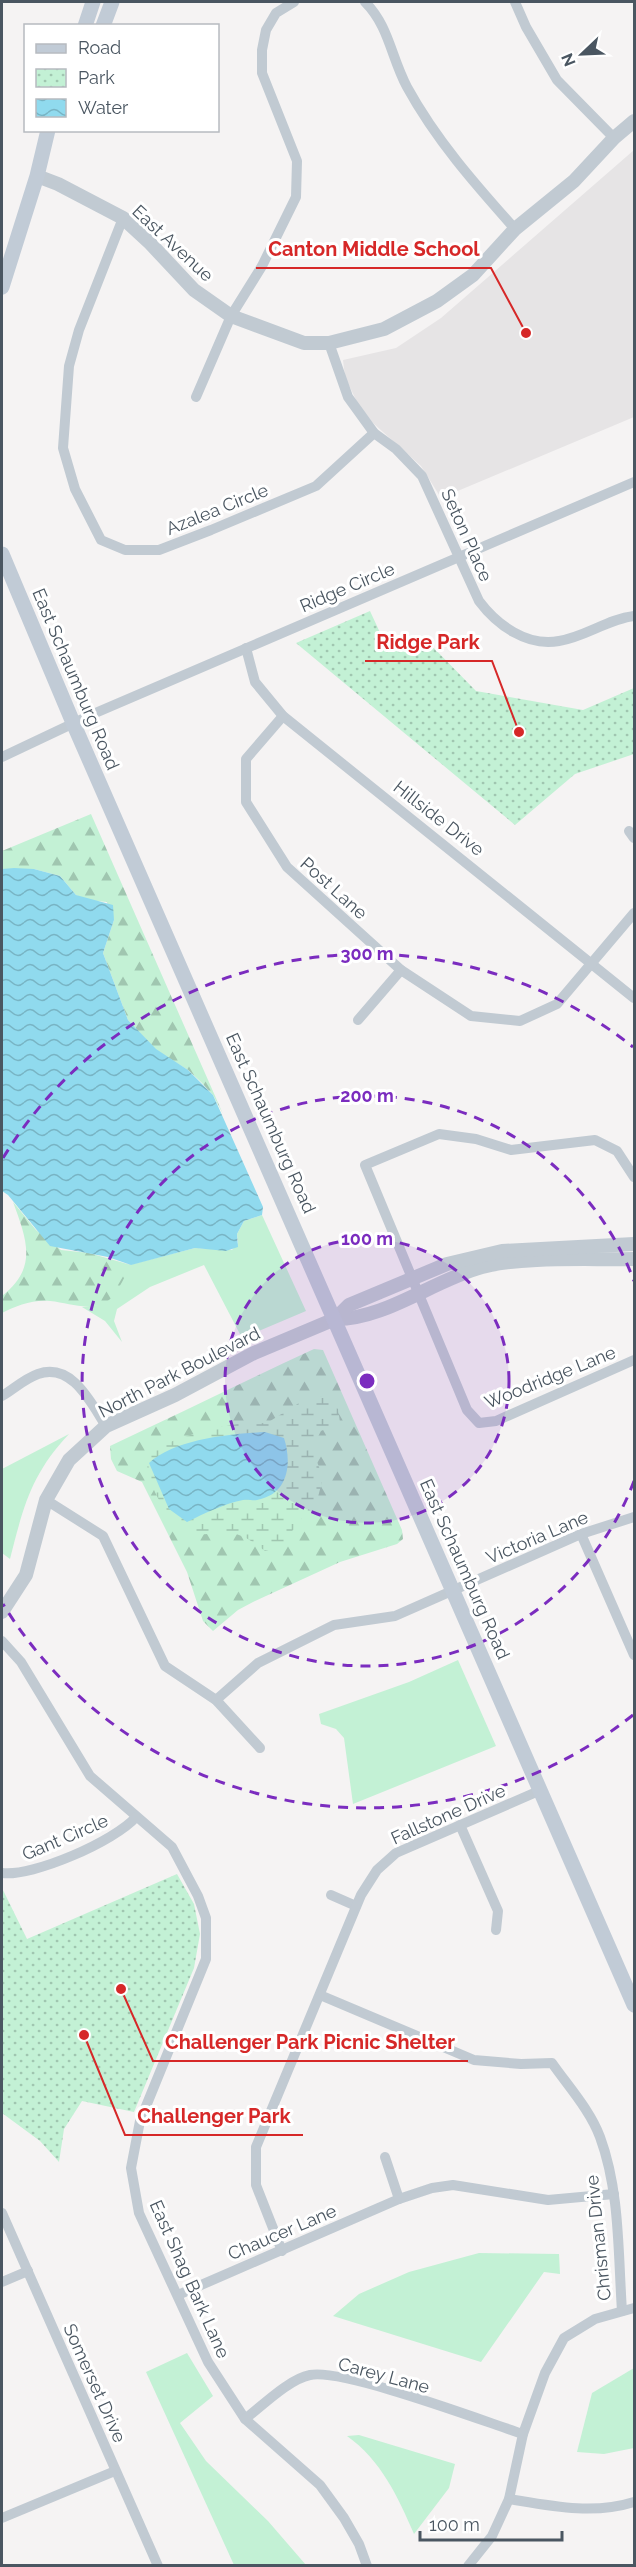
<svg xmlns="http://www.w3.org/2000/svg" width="636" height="2567" font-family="Raleway,sans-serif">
<defs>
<pattern id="forest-firs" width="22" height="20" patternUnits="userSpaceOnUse" patternTransform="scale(1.5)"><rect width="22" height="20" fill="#c3f1d5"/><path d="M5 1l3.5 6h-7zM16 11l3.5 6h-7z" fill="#a0c6b0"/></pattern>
<pattern id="wetland-marsh" width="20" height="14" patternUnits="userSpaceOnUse" patternTransform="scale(1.5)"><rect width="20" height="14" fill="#c3f1d5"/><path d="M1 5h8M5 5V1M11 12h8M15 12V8" fill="none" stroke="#a0c6b0"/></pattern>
<pattern id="park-dots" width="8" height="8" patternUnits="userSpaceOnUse" patternTransform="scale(1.5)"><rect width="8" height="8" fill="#c3f1d5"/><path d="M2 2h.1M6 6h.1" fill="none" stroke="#a0c6b0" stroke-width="1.8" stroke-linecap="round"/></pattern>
<pattern id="water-waves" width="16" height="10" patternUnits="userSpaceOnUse" patternTransform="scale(1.5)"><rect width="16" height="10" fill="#90daee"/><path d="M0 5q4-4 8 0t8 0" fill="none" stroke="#78b4c4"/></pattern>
</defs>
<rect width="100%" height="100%" fill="#f5f3f3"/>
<polygon fill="#e6e4e5" points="634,150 634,417 441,498 421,466 373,423 358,404 345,377 343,360 396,348 441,318"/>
<g fill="#c3f1d5">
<polygon points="262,1215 306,1311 242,1338 204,1265 150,1287 117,1309 114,1321 122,1342 105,1321 82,1307 98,1305 129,1265 195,1248 232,1250 238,1243 237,1234 244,1221"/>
<path d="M 69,1434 C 31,1474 23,1508 10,1559 L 2,1553 L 2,1469 Z"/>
<polygon points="458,1660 496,1746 353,1804 344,1738 336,1729 321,1724 319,1714 409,1682"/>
<polygon points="479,2253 559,2254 560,2274 544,2272 481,2362 333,2316 359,2294 409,2272"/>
<polygon points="187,2353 213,2396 180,2423 206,2461 268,2521 306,2565 234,2565 146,2372"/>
<polygon points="634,2368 634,2448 604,2454 577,2452 592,2393"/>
<path d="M 359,2435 L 455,2464 L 449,2488 L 414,2534 C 398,2497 381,2460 347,2436 Z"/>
</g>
<g fill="url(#forest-firs)">
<polygon points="91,814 223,1114 213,1095 201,1082 188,1070 156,1050 128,1020 103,953 114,920 107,902 86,900 76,895 60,876 34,869 2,869 2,851"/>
<path d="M 13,1202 L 36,1230 L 61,1250 L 89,1253 L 131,1265 C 125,1275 118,1293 109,1300 C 90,1313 71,1303 50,1301 C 34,1299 15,1306 2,1313 L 2,1296 C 38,1268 27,1240 13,1202 Z"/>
<path d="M 314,1349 L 323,1350 L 402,1530 L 403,1539 L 397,1544 L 340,1562 L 253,1602 L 238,1610 L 213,1631 L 203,1621 L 187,1572 L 142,1482 L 117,1471 L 111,1459 L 110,1446 C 179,1414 245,1381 314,1349 Z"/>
</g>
<path fill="url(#wetland-marsh)" d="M 329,1396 L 338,1409 L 340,1422 L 321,1431 L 312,1448 L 323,1478 L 318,1497 L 280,1547 L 265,1551 C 249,1539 239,1531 219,1533 C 213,1533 206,1535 200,1534 C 170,1530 146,1485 147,1458 L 158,1447 L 173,1441 L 205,1430 L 237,1424 L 267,1423 L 307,1398 Z"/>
<g fill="url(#park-dots)">
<polygon points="370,611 389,652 425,639 476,691 583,710 634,688 634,754 575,774 515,825 296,643"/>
<polygon points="177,1874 194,1904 200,1934 194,1968 134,2112 82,2101 64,2129 59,2162 40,2141 2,2113 2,1888 27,1939"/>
</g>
<g fill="url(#water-waves)">
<polygon points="14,868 34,869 60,876 76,895 113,905 114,920 103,953 128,1020 156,1049 188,1070 213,1095 263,1207 262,1215 244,1221 237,1234 238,1247 226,1251 195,1248 131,1265 108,1257 50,1246 8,1195 2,1191 2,869"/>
<path d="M 265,1432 L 284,1438 C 292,1463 289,1494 257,1500 C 253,1501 248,1499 243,1500 C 226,1503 203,1514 187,1522 L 169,1509 L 149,1463 C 175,1439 230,1434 265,1432 Z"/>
</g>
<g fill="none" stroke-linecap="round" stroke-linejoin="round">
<g stroke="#c1cad2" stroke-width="10">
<path d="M 365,2 C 389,26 391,57 407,87 C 436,140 475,184 515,229"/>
<polyline points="515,2 526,27 557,80 614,138"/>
<polyline points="123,218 79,330 69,366 63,448 75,489 101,540 125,550 159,550 211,530 316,486 374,433"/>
<path d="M 329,343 L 348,397 L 374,433 L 396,449 L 422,476 L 479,601 C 497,625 527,647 559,641 C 585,637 608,619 634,616"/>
<polyline points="196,397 231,316 262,266 296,197 297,161 262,73 262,50 266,30 276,13 294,2"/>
<polyline points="246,648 255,682 283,716 634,998"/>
<polyline points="283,716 246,759 246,802 287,867 401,970 471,1016 520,1021 557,1004 634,913"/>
<polyline points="2,757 93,714 634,482"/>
<polyline points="629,831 634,838"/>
<polyline points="358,1020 401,970"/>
<polyline points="634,1177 617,1151 595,1140 511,1150 476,1139 439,1134 365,1165 467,1410 479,1423 496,1421 634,1360"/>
<path d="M 2,1396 C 14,1389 24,1379 38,1374 C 72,1362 91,1403 106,1426"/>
<polyline points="46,1500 103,1536 165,1666 216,1700 260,1748"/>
<polyline points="581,1534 634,1655"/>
<polyline points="2,1641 21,1662 90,1776 172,1847 198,1896 206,1918 206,1959 140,2121 131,2168 139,2213 208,2362 245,2419 320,2485 344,2518 359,2544 367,2566"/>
<polyline points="216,1700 258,1663 334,1625 395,1616 581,1534 634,1517"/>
<polyline points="460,1825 498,1911 496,1930"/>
<path d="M 2,1873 C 33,1877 115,1841 136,1817"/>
<polyline points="331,1895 356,1906"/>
<path d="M 320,1995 L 474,2060 L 521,2064 L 552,2063 C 568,2086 590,2110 600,2137 C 620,2191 618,2253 622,2311"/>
<polyline points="385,2157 399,2199"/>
<polyline points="2,2213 158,2566"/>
<polyline points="282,2251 256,2185 256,2147 361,1895 377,1870 396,1853 541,1790"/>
<polyline points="2,2282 28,2271"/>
<polyline points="178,2295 399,2199 432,2188 453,2185 548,2200 614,2194"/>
<path d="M 245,2419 C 262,2406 289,2379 310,2375 C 343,2368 483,2421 523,2434"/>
<path d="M 509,2499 C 551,2506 593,2515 634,2502"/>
<polyline points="2,2518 115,2471"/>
<polyline points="468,2566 492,2536 509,2499 523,2434 545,2373 564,2338 595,2319 634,2308"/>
</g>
<g stroke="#c1cad2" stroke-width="14">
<polyline points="37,176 58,184 123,218 149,242 194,290 231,316 304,343 329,343 384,329 437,301 473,275 515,229 574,181 614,138 634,121"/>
<path d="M 335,1319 C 384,1320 434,1280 482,1267 C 523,1256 590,1260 634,1259"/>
<polyline points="2,1612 26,1575 46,1500 69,1460 106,1426 175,1395 254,1353 335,1319 349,1305 447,1264 502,1251 634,1244"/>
</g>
<g stroke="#c1cbd6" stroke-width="15">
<polyline points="85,26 93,2"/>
<polyline points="103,26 112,2"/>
<polyline points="2,287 37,176 48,130"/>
<polyline points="2,554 74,725 634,2005"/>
</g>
</g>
<circle cx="367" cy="1381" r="142" fill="#7b2cbf" fill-opacity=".12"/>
<g fill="none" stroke="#7b2cbf" stroke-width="3" stroke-dasharray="10 8">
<circle cx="367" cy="1381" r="142"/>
<path d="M634 1481A285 285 0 1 1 634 1281"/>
<path d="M633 1715A427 427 0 0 1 3 1604M3 1158A427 427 0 0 1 633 1047"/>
</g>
<g text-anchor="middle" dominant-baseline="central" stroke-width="6" stroke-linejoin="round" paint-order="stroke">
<g font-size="18" fill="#4a5661" stroke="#fff">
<text transform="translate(173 243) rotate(43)">East Avenue</text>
<text transform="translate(217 509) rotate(-22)">Azalea Circle</text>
<text transform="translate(467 535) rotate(66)">Seton Place</text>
<text transform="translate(347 587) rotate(-23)">Ridge Circle</text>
<text transform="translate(76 679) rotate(67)">East Schaumburg Road</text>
<text transform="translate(439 818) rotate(38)">Hillside Drive</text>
<text transform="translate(334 888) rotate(42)">Post Lane</text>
<text transform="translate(271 1123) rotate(66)">East Schaumburg Road</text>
<text transform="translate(179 1372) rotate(-27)">North Park Boulevard</text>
<text transform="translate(550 1377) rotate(-22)">Woodridge Lane</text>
<text transform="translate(537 1537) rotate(-23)">Victoria Lane</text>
<text transform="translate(465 1569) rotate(66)">East Schaumburg Road</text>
<text transform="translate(448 1814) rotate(-24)">Fallstone Drive</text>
<text transform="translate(65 1837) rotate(-23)">Gant Circle</text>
<text transform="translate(282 2232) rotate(-23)">Chaucer Lane</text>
<text transform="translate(598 2238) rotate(-96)">Chrisman Drive</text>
<text transform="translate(190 2279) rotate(66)">East Shag Bark Lane</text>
<text transform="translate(384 2375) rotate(15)">Carey Lane</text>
<text transform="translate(95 2383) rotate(66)">Somerset Drive</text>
</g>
</g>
<circle cx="367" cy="1381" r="9" fill="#7b2cbf" stroke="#fff" stroke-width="3"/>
<g font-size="18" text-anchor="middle" font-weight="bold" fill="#7b2cbf" stroke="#fff" stroke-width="6" stroke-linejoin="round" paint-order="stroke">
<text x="367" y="960">300 m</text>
<text x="367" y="1102">200 m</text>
<text x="367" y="1245">100 m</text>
</g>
<path fill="none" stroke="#d62828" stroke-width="2" d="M526 333L491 268H256M519 732L492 661H365M121 1989L153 2061H468M84 2035L125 2135H303"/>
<g fill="#d62828" stroke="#fff" stroke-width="2">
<circle cx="526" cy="333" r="6"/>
<circle cx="519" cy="732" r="6"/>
<circle cx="121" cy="1989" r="6"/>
<circle cx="84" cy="2035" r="6"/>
</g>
<g font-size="20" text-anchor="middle" font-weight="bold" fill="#d62828" stroke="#fff" stroke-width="6" stroke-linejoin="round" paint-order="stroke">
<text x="374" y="256">Canton Middle School</text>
<text x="428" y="649">Ridge Park</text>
<text x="310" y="2049">Challenger Park Picnic Shelter</text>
<text x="214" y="2123">Challenger Park</text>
</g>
<rect width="636" height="2567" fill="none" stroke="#4a5661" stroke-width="6"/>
<rect x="24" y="24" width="195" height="108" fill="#ffffff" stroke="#b7bbc0" stroke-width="1.5"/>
<rect x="36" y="44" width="30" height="9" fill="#c1cbd6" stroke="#b7bbc0" stroke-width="1.5"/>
<text x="78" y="54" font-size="18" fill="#4a5661">Road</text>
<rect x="36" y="69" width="30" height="18" fill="url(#park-dots)" stroke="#b7bbc0" stroke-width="1.5"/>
<text x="78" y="84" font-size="18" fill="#4a5661">Park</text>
<rect x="36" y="99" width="30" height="18" fill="url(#water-waves)" stroke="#b7bbc0" stroke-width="1.5"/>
<text x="78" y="114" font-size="18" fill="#4a5661">Water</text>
<g transform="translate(582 54) rotate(247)" stroke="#ffffff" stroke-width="4.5" paint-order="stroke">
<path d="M0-4.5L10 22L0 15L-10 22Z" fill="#4a5661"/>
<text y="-9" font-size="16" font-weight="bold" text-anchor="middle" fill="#4a5661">N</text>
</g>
<path d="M420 2531v9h142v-9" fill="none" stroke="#4a5661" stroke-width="3"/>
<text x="429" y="2531" font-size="18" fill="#4a5661" stroke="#ffffff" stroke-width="4.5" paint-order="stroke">100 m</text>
</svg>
